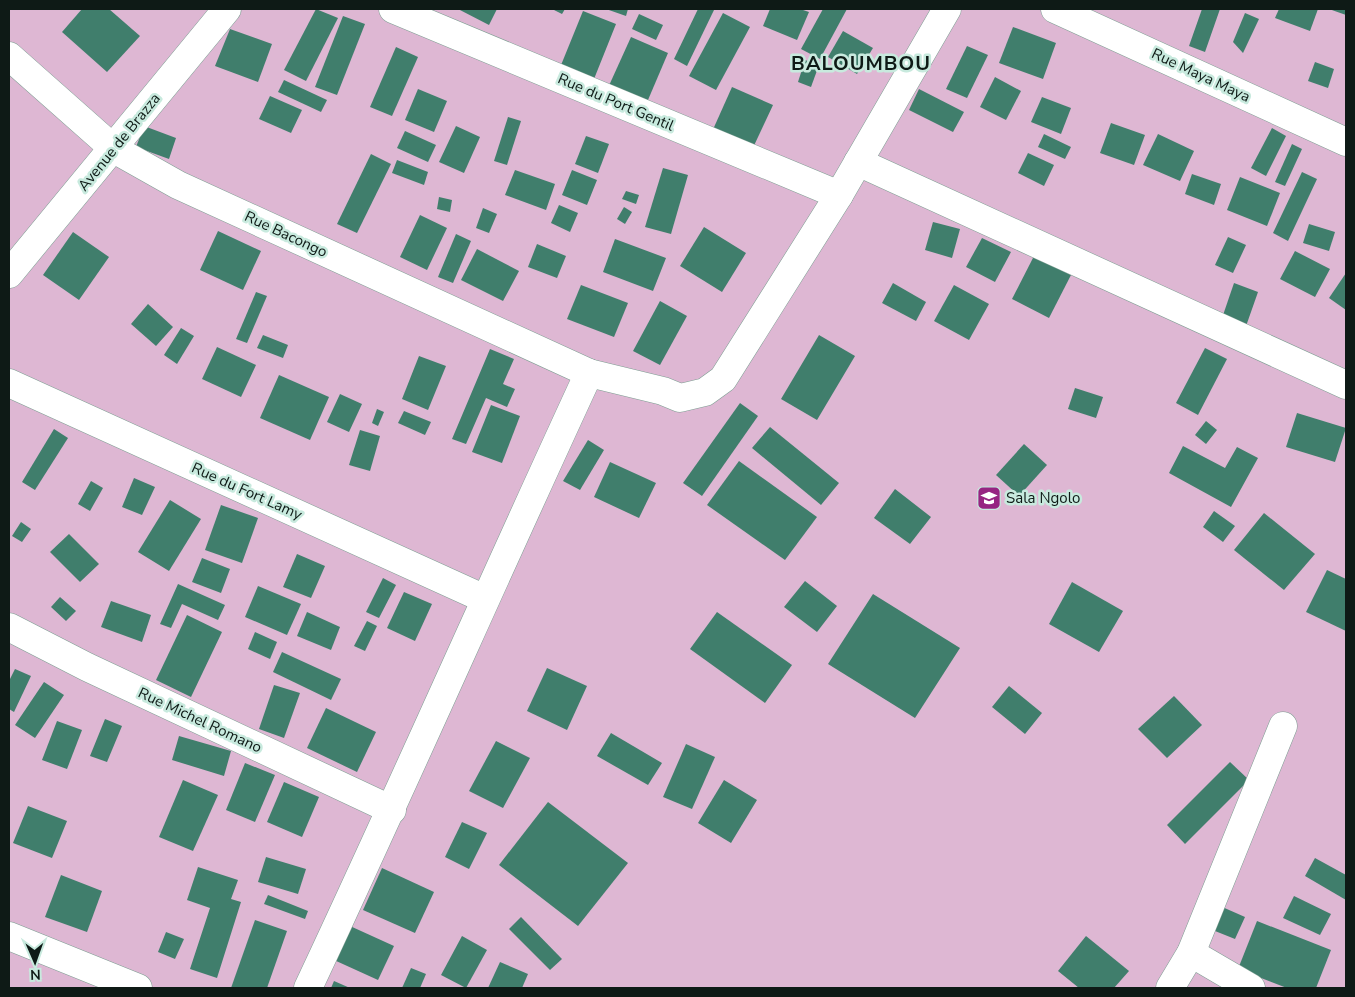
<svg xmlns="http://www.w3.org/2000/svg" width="1355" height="997" font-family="'Nunito Sans',sans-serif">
<rect width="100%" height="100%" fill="#c8eade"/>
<rect fill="#deb7d3" x="9" y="9" width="1337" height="979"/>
<g fill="#407e6c">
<polygon points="82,9 109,9 140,36 107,72 62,32"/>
<polygon points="316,9 338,18 306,81 284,70"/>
<polygon points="458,9 497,9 489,25"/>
<polygon points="552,9 565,9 562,14"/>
<polygon points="606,9 628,9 626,16"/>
<polygon points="698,9 714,10 687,66 674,59"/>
<polygon points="770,9 800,9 809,12 797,40 763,26"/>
<polygon points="823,9 847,9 820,59 801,49"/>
<polygon points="1202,9 1220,9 1205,52 1189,46"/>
<polygon points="1279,9 1318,9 1310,31 1275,18"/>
<polygon points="1329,9 1346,9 1346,15"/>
<polygon points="583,11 616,24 592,84 559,70"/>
<polygon points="723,13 750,27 716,90 689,76"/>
<polygon points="1245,13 1259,19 1243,53 1233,42"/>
<polygon points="639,14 663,25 656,40 632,29"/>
<polygon points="343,16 365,24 337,95 315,87"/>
<polygon points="1013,27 1056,43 1043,79 999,63"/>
<polygon points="230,29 272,44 258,82 215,66"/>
<polygon points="843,31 873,48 857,74 828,57"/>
<polygon points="631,37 668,53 645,107 607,90"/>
<polygon points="967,46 988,55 967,98 946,89"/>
<polygon points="396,47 418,57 392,116 370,107"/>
<polygon points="805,60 819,65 811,87 798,82"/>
<polygon points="1315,62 1334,69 1328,88 1308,81"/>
<polygon points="995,77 1021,91 1006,120 980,107"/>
<polygon points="284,80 327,100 321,112 278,92"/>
<polygon points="732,87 773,105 751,152 711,134"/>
<polygon points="418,89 447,101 434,132 405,120"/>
<polygon points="919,89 964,112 953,132 909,110"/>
<polygon points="270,96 302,110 291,133 259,119"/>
<polygon points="1042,97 1071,108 1061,134 1031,122"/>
<polygon points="508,117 521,121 507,165 494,161"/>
<polygon points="1111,123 1145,135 1134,165 1100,153"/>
<polygon points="144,126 176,138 169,159 136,147"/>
<polygon points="456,126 480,137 464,173 439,162"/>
<polygon points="1272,128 1286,136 1266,176 1251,168"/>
<polygon points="405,131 436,145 428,162 397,148"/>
<polygon points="1044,134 1071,147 1065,159 1038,147"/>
<polygon points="1158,134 1194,151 1180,181 1143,165"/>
<polygon points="586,136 609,144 598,173 575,164"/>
<polygon points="1292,144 1302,149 1285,186 1275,182"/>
<polygon points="1028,153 1054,165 1044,186 1018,173"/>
<polygon points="371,154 391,164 357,233 337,224"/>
<polygon points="397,160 428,172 424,185 392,173"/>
<polygon points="663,168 688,175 671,234 645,227"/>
<polygon points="515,170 555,184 546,210 505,195"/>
<polygon points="572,170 597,180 587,205 562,195"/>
<polygon points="1302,172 1317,179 1288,241 1273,233"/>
<polygon points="1192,174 1221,184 1214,205 1185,194"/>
<polygon points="1240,177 1280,193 1267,226 1227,210"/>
<polygon points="626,191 639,195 636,204 622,199"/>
<polygon points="439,197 452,200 450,212 437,209"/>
<polygon points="559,205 578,213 570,232 551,223"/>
<polygon points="624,207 632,212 625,224 617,219"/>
<polygon points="483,208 497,214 489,233 476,228"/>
<polygon points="420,215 447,228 427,270 400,257"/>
<polygon points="933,222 960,229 952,258 925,250"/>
<polygon points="1309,224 1335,232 1329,251 1303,243"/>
<polygon points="704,227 746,253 722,292 680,266"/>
<polygon points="218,231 261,251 243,290 200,270"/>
<polygon points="73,232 109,257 79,300 43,275"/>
<polygon points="456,234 471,241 453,283 438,277"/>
<polygon points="1228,237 1246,245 1233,273 1215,265"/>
<polygon points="982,238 1011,252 995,282 966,267"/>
<polygon points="615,239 666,258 653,291 603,272"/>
<polygon points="537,244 566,256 557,278 528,267"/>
<polygon points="477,249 519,271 503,301 461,280"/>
<polygon points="1295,251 1330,269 1315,297 1280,279"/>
<polygon points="1034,256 1071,275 1049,318 1012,299"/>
<polygon points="1346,273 1346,310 1329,298"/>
<polygon points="893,283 926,302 916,321 882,303"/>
<polygon points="1234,283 1258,292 1245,329 1221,321"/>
<polygon points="581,285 628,303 614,337 567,319"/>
<polygon points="954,285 989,304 969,340 934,321"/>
<polygon points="256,292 267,296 247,343 236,339"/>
<polygon points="660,301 687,316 660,365 633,351"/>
<polygon points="148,304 173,327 156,346 131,324"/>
<polygon points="181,328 194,336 177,364 164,355"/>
<polygon points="263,335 288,345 283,358 257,348"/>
<polygon points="819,335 855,356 817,420 781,399"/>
<polygon points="217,347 256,365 241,397 202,379"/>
<polygon points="1205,348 1227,359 1198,415 1176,403"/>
<polygon points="490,349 514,359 503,384 515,389 507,407 486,398 466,444 452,439"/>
<polygon points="419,356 446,366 428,410 402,399"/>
<polygon points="279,375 329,397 310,440 260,418"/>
<polygon points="1075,388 1103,397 1096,418 1068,409"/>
<polygon points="340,394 362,404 349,432 327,422"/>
<polygon points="740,403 758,416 702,496 683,483"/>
<polygon points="491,405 520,416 502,463 472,452"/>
<polygon points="377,409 384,412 378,426 372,423"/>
<polygon points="404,411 431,422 425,435 398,423"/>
<polygon points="1297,413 1346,428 1335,462 1286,447"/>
<polygon points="1206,421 1217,430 1206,444 1195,435"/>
<polygon points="770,427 839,483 821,505 752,448"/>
<polygon points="54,429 68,438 35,490 22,482"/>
<polygon points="360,430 380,436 370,471 349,465"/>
<polygon points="588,440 604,450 580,490 563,481"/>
<polygon points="1024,444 1047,465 1019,496 996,475"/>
<polygon points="1183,446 1225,468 1237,447 1258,458 1231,507 1169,473"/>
<polygon points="739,461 817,517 785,560 707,505"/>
<polygon points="610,462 656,483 639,518 594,497"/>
<polygon points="134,478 155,487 142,515 122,507"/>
<polygon points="91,481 103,488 90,511 78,504"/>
<polygon points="895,489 931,517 910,544 874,518"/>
<polygon points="170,500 201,519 169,571 138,552"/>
<polygon points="221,505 258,518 242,563 205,550"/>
<polygon points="1214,511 1235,526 1223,542 1203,527"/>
<polygon points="1264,513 1315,554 1284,590 1234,550"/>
<polygon points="21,522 31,529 22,542 12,536"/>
<polygon points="69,534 99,564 80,582 50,552"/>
<polygon points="297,554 325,566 311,598 283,587"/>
<polygon points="202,558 230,569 221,593 192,582"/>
<polygon points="1327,570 1346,579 1346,631 1306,612"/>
<polygon points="383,578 396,585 379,618 366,612"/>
<polygon points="805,581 837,606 817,632 784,607"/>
<polygon points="1072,582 1123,611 1099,652 1049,624"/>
<polygon points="178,584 225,605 218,620 182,604 171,628 160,624"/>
<polygon points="258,586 301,604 287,635 245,617"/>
<polygon points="404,592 432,604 415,641 387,628"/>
<polygon points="873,594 960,648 915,718 828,664"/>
<polygon points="60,597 76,611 66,621 51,607"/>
<polygon points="111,601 151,615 142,642 101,627"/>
<polygon points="307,612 340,627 331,650 297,636"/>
<polygon points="717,612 792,665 765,703 690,649"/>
<polygon points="187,615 222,632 191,697 156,680"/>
<polygon points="367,621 377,626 365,651 354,646"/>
<polygon points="255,632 277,642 270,659 248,649"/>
<polygon points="282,652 341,679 331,700 273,672"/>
<polygon points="547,668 587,686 567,730 527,711"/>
<polygon points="15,669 31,676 14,712 9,709 9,681"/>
<polygon points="44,682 64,695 35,738 15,725"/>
<polygon points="274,685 300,693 284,738 259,729"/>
<polygon points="1009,686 1042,713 1025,734 992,707"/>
<polygon points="1174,696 1202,725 1167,758 1138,729"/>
<polygon points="326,708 376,732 357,772 307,748"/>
<polygon points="105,719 122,726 107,762 90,756"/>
<polygon points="57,721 82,730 67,769 42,760"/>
<polygon points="611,733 662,763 648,785 597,756"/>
<polygon points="179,736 231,751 224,776 172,760"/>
<polygon points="496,741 530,758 503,808 469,791"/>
<polygon points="686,744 715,757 692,809 663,797"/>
<polygon points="1230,762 1249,780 1185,844 1167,825"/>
<polygon points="245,763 275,775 255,822 226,810"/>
<polygon points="183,780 218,795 193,851 159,837"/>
<polygon points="724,780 757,800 731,843 698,823"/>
<polygon points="284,782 319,797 302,837 267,822"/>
<polygon points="548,802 628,863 578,926 499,865"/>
<polygon points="28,806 67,821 52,858 13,843"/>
<polygon points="462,822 487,833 469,869 445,857"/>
<polygon points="266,857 306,869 298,894 258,882"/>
<polygon points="1315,858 1346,875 1346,900 1305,876"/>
<polygon points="198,867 238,880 231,899 241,902 217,978 190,969 210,908 187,900"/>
<polygon points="382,868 434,892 415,933 363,910"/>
<polygon points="61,875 102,891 87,932 45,917"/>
<polygon points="268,895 308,911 305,919 264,904"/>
<polygon points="1294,896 1331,914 1320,935 1283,918"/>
<polygon points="1220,906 1245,917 1235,939 1210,929"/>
<polygon points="521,917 562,959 550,970 509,929"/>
<polygon points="255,920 287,931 267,988 231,988"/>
<polygon points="1257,921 1331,950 1316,988 1287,988 1238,969"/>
<polygon points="350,926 394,946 378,980 334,960"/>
<polygon points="166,932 184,939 175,959 158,952"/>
<polygon points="462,936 487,950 466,988 441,975"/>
<polygon points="1086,936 1129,971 1114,988 1079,988 1058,971"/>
<polygon points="500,962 528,974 522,988 488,988"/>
<polygon points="411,968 426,974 420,988 402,988"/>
<polygon points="334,981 350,988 331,988"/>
</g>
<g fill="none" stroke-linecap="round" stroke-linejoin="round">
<g stroke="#7e9e93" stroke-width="29">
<g id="street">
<polyline points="393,9 839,195"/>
<polyline points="1055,9 1346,142"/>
<polyline points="9,56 114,149 178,185 589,373 663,391 680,398 705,392 723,379 839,195 947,9"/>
<polyline points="858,162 1346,385"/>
<polyline points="9,274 227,9"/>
<polyline points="9,383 485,599"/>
<polyline points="9,627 87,667 392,810"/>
<polyline points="9,936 138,988"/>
<polyline points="1191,953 1251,988"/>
<path d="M 308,988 C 404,784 494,578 589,373"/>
<polyline points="1170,988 1191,953 1283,726"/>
</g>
</g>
<use href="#street" stroke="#fff" stroke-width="28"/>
</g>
<defs>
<g id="school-square" transform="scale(1.25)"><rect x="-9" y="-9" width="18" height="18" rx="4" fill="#962482" stroke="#c8eade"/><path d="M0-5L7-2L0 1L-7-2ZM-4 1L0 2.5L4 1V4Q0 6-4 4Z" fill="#fff"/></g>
</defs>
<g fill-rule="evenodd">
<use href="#school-square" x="989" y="498"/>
</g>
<g text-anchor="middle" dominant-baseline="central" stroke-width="5" stroke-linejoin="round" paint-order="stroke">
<g font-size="15" fill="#0e1a16" stroke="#c8eade">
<text transform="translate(1201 75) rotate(25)">Rue Maya Maya</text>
<text transform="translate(616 102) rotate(23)">Rue du Port Gentil</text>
<text transform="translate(119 142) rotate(-51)">Avenue de Brazza</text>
<text transform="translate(286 234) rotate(25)">Rue Bacongo</text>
<text transform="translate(247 491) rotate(24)">Rue du Fort Lamy</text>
<text transform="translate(200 720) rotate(25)">Rue Michel Romano</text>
</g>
<g font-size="15" fill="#0e1a16" stroke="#c8eade" text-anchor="start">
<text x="1006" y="498">Sala Ngolo</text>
</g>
<g font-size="20" font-weight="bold" letter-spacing="1" fill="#0e1a16" stroke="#c8eade">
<text x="861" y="63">BALOUMBOU</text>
</g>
</g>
<rect width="1355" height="997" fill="none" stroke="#0e1a16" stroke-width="20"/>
<g transform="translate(35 962) rotate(178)" stroke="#c8eade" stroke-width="4" paint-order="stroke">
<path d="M0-4L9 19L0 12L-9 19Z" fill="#0e1a16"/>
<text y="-8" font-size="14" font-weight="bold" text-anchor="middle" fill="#0e1a16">N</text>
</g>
</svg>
